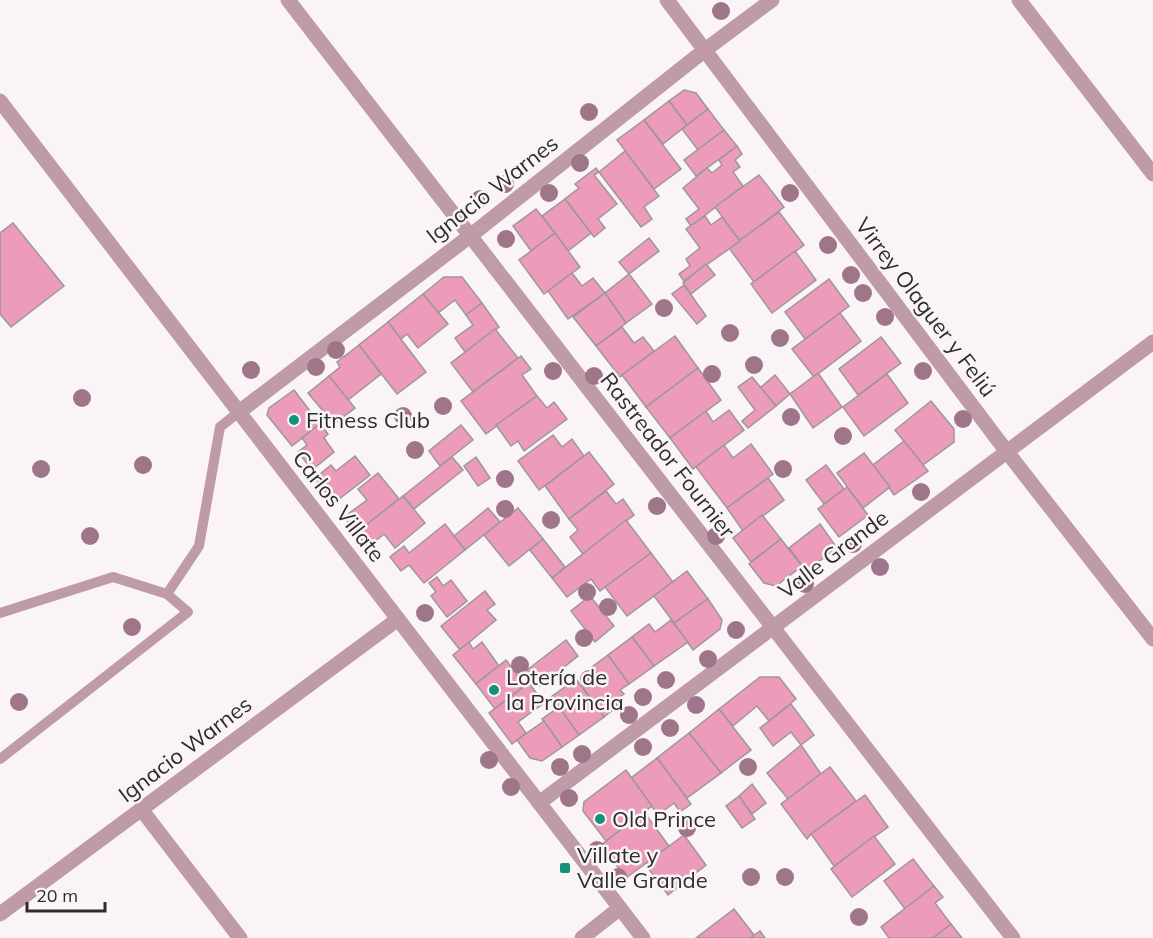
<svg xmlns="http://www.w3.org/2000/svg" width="1153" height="938" font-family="Mulish,sans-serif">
<rect width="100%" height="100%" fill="#faf4f6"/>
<g fill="#ed9bba" stroke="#9d9799" stroke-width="1.5">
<polygon points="684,90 696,93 708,109 687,125 669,101"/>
<polygon points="669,101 687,125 663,144 644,120"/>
<polygon points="708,109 724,130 698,150 682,129"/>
<polygon points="644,120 681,169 654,189 617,140"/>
<polygon points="724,130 737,146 696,176 684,160"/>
<polygon points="737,146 742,154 735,160 740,167 733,172 743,186 691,226 686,219 699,209 683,188 707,168 712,173 722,165 719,160"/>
<polygon points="625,151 659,196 644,207 652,219 641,227 599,172"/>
<polygon points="596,168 599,172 594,175 617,204 598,219 605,228 594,237 565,199 579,188 575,184"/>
<polygon points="759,175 784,207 740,241 715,207"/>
<polygon points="565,199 591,233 568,251 542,216"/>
<polygon points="536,209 555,233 531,251 513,226"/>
<polygon points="779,212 804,245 754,282 729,248"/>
<polygon points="705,216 711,225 722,217 740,241 684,281 679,274 690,266 686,259 700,248 686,229"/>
<polygon points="13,223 64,286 11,327 0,314 0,233"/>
<polygon points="555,233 580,267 544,294 519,260"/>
<polygon points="649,238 659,251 629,274 619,262"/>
<polygon points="795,251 816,280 772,313 751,284"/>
<polygon points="706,264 715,275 691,294 683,283"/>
<polygon points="572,273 582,286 593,278 605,293 568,319 548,291"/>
<polygon points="629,274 652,304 626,323 605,293"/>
<polygon points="444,277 462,277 482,303 466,315 455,300 438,313 423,294"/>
<polygon points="829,279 849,306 805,339 785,312"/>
<polygon points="684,285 706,316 697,324 672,294"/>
<polygon points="605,293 626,323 596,346 573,317"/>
<polygon points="423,294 448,324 418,348 407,334 401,339 388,322"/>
<polygon points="482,303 499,327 465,352 455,338 473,325 466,315"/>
<polygon points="840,313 861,341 814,377 792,349"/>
<polygon points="388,322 426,372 397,394 359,345"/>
<polygon points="622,327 634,343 643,337 654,351 620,377 596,346"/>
<polygon points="495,329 518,358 473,392 451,363"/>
<polygon points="675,336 698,368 646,407 622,375"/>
<polygon points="881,337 901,363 858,395 839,369"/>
<polygon points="359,345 381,374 348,400 329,376 340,367 337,362"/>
<polygon points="521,356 531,369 522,375 537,396 486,434 461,401"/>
<polygon points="698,368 721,400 670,438 646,407"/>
<polygon points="818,373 842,407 813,428 790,394"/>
<polygon points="887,374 908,403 864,436 843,407"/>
<polygon points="775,375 790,394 776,406 760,388"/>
<polygon points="329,376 355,408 334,424 308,393"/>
<polygon points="752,377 776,406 748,428 742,421 755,410 738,387"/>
<polygon points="294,390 320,424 292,446 267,415 269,408"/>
<polygon points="537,396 547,408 554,402 567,419 524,451 518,441 511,446 496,425"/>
<polygon points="931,401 954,429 954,442 923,465 895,430"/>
<polygon points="729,410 744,430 693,469 670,438 706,411 713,422"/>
<polygon points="320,424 328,434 324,438 334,452 312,470 298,452 307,445 302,438"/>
<polygon points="461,425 473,440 440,466 429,451"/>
<polygon points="553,435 562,447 572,439 584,456 539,490 518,461"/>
<polygon points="904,441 928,471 894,495 873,465"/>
<polygon points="751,444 773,474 727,508 696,467 724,445 733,458"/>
<polygon points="589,452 614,484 569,519 545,486"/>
<polygon points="864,453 890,487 863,508 837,473"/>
<polygon points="355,456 370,475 334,503 315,478 331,465 336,471"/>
<polygon points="452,457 463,470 414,509 403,496"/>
<polygon points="476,457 490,478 478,486 464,466"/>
<polygon points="826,465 844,489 824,504 806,480"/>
<polygon points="378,473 399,499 356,533 344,517 367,500 358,489"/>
<polygon points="768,478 784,500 743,531 727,508"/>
<polygon points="847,487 868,515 839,537 818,509"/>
<polygon points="606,491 616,504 623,499 634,515 583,554 570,537 578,530 569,519"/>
<polygon points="403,496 425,523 395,548 384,534 368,547 356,533"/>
<polygon points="488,508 500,522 465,550 454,536"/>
<polygon points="518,508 543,539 509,566 484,535"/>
<polygon points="762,515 781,539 751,562 733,538"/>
<polygon points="626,520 651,553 600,591 591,579 567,597 552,578"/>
<polygon points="445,524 465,550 424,583 409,565 401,571 390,557 404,546 409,553"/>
<polygon points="820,524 837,548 806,571 789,548"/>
<polygon points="543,539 565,567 552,578 530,550"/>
<polygon points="781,539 802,566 776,586 764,583 749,564"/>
<polygon points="651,553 673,582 627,616 605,587"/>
<polygon points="687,571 708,599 674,623 654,596"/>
<polygon points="437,577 443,586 451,580 467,601 447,617 431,596 436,592 429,583"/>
<polygon points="485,591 495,604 487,610 496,620 460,650 441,626"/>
<polygon points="590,596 614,626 595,642 571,611"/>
<polygon points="708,599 722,620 720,629 693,650 674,623"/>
<polygon points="671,620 688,642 654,666 632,637 649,624 655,632"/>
<polygon points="632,637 654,666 629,684 608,655"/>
<polygon points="566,640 578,656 540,686 527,670"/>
<polygon points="469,642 473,649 482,642 499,666 476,684 453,655"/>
<polygon points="608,655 629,684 620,690 624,694 614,701 618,706 604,717 582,686 598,675 592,667"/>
<polygon points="506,660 525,685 495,709 476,684"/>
<polygon points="760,677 779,677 796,699 769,721 757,706 733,726 719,709"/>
<polygon points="576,679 604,717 579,735 551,697"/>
<polygon points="529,683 544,703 518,722 526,733 512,744 489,713"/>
<polygon points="791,704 814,735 801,745 791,732 773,746 760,728"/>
<polygon points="559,707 579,735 562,747 542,719"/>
<polygon points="719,709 751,750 721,773 689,733"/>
<polygon points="544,721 562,747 542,761 530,758 517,740"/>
<polygon points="689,733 721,773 687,798 657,758"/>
<polygon points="801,745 821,774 788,799 767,773"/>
<polygon points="657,758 691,804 680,812 674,803 658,815 631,778"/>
<polygon points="830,767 856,801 811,834 807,839 781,804"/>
<polygon points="626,770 652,806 606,841 583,811 584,802"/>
<polygon points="752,784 766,803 752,814 739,796"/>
<polygon points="865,795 888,827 834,866 811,834"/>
<polygon points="739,796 755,819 742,828 726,806"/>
<polygon points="644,812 669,846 626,878 601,845"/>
<polygon points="684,835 706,865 668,895 645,864"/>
<polygon points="874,836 895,864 852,897 831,869"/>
<polygon points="913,859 934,886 905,909 884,881"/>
<polygon points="934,886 943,897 935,903 951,924 933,938 889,938 881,927"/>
<polygon points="734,909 754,935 751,938 696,938"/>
<polygon points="951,924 962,938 933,938"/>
<polygon points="760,931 765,938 751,938 754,935"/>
</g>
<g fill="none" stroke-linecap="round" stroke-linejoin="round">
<g stroke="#bf9aa7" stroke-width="10">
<polyline points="167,594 199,546 220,427 239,412"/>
<polyline points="0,613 113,577 167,594 188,612 0,759"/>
</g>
<g stroke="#bf9aa7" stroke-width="15">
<polyline points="288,0 1013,938"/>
<polyline points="667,0 1007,452 1153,639"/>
<polyline points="1019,0 1153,174"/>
<polyline points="239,412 470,236 705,50 772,0"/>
<polyline points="539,803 1153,342"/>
<polyline points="141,809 240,938"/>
<polyline points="0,914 398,619"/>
<polyline points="582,938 620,908"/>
</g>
<polyline stroke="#bf9aa7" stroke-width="15" points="0,101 643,938"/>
</g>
<g fill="#9f758a">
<circle cx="721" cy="11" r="9"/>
<circle cx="589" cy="112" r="9"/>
<circle cx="580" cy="163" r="9"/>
<circle cx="505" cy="184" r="9"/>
<circle cx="549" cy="193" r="9"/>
<circle cx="790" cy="193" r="9"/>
<circle cx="480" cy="199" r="9"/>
<circle cx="506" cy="239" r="9"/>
<circle cx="828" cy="245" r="9"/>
<circle cx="851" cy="275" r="9"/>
<circle cx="863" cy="293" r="9"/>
<circle cx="664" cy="308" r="9"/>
<circle cx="885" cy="317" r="9"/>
<circle cx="730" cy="333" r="9"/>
<circle cx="780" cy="338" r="9"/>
<circle cx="336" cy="350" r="9"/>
<circle cx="754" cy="365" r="9"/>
<circle cx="316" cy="367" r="9"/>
<circle cx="251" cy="370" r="9"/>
<circle cx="553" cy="371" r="9"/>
<circle cx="923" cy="371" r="9"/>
<circle cx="712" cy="374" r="9"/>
<circle cx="594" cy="376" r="9"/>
<circle cx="82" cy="398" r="9"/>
<circle cx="443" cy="406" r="9"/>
<circle cx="403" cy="416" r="9"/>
<circle cx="791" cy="417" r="9"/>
<circle cx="963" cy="419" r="9"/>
<circle cx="843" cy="436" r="9"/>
<circle cx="415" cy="450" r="9"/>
<circle cx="143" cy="465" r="9"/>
<circle cx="41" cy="469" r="9"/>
<circle cx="783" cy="469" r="9"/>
<circle cx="505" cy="479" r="9"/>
<circle cx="921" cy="492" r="9"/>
<circle cx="657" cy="506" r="9"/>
<circle cx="505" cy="509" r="9"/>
<circle cx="551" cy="520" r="9"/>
<circle cx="90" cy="536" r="9"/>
<circle cx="716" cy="536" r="9"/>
<circle cx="853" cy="544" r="9"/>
<circle cx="880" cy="567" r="9"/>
<circle cx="805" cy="584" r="9"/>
<circle cx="587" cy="592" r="9"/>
<circle cx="608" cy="607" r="9"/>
<circle cx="425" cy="613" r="9"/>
<circle cx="132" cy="627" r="9"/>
<circle cx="736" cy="630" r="9"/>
<circle cx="584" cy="638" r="9"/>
<circle cx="708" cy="659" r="9"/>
<circle cx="520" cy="665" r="9"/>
<circle cx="589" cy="679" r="9"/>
<circle cx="666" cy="680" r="9"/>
<circle cx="643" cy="697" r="9"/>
<circle cx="19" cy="702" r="9"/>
<circle cx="696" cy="705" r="9"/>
<circle cx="629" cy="715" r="9"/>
<circle cx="670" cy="728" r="9"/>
<circle cx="643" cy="747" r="9"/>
<circle cx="582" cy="754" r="9"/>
<circle cx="489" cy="760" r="9"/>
<circle cx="560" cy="767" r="9"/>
<circle cx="748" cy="767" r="9"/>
<circle cx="511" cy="787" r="9"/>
<circle cx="569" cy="798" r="9"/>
<circle cx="687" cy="828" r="9"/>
<circle cx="597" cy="850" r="9"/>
<circle cx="618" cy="877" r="9"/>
<circle cx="751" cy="877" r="9"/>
<circle cx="785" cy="877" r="9"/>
<circle cx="859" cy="917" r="9"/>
</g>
<g fill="#10927b" stroke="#faf4f6" stroke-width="2">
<circle cx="294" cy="420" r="6"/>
<circle cx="494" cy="690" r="6"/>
<circle cx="600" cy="819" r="6"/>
<rect x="559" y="862" width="12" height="12" rx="3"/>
</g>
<g text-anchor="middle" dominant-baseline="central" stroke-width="5" stroke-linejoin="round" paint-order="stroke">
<g font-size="22" fill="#2f2c2d" stroke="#faf4f6">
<text transform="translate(492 189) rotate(-38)">Ignacio Warnes</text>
<text transform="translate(926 307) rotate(53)">Virrey Olaguer y Feliú</text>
<text transform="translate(668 455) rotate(52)">Rastreador Fournier</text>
<text transform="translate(339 506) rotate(52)">Carlos Villate</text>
<text transform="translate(833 554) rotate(-37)">Valle Grande</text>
<text transform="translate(185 749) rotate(-37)">Ignacio Warnes</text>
</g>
<g font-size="22" fill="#2f2c2d" stroke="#faf4f6" text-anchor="start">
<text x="306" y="420">Fitness Club</text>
<text x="506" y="677">Lotería de<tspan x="506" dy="25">la Provincia</tspan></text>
<text x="612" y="819">Old Prince</text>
<text x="577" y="855">Villate y<tspan x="577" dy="25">Valle Grande</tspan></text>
</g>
</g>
<path d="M27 902v9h78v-9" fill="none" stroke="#2f2c2d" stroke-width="3"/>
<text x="36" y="902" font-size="18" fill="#2f2c2d" stroke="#faf4f6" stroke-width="4.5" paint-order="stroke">20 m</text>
</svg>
